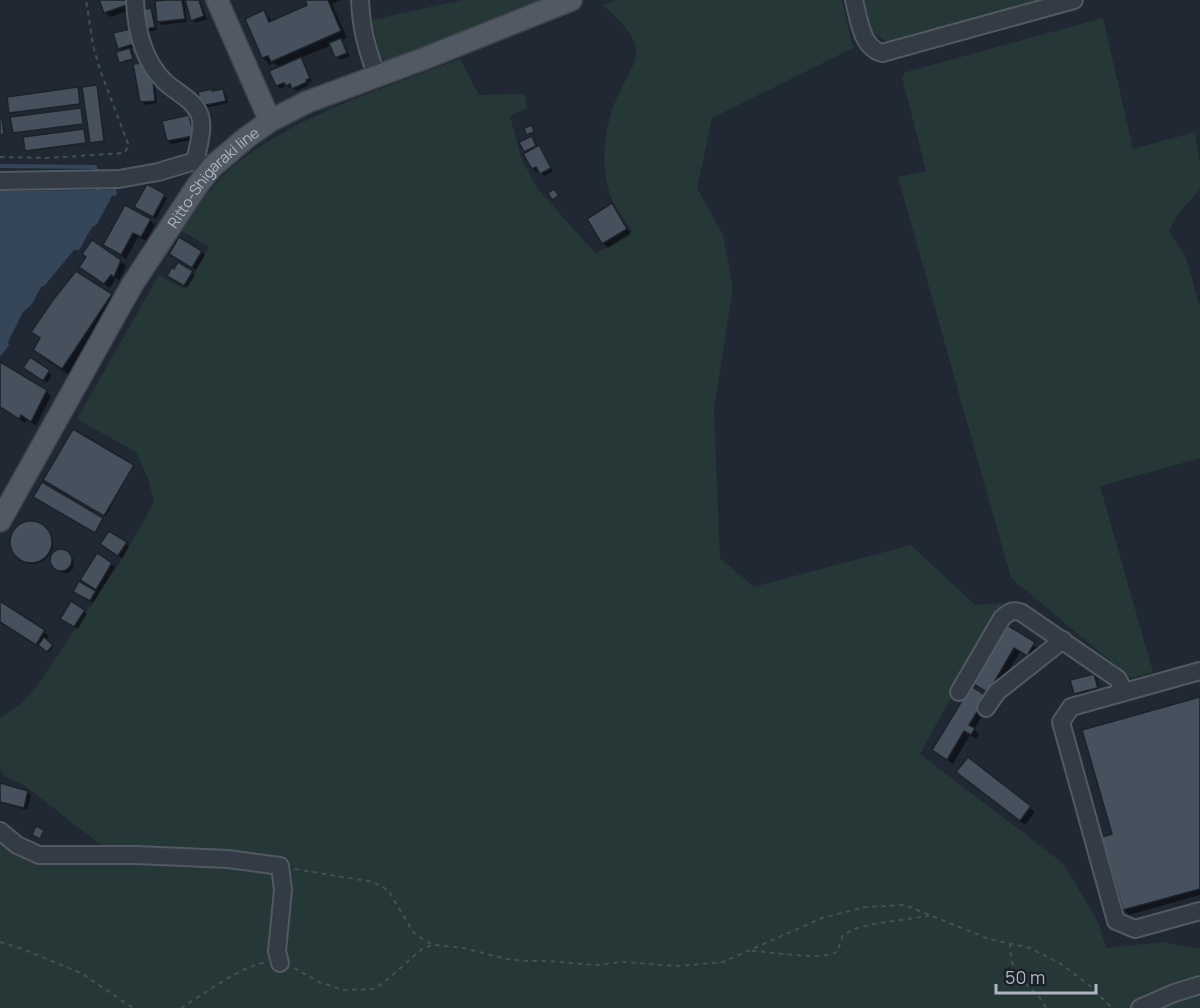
<svg xmlns="http://www.w3.org/2000/svg" width="1200" height="1008" font-family="Manrope,sans-serif">
<rect width="100%" height="100%" fill="#202933"/>
<g fill="#253736">
<polygon points="462,0 546,0 394,61 384,60 380,55 372,20"/>
<path d="M 615,0 L 842,0 L 853,48 L 712,118 L 697,188 L 723,235 L 733,288 L 714,409 L 720,558 L 754,587 L 911,545 L 975,605 L 1003,603 L 920,754 L 1064,864 L 1099,924 L 1106,948 L 1163,942 L 1200,949 L 1200,1008 L 0,1008 L 0,844 L 30,853 L 105,848 L 25,786 L 5,776 L 0,769 L 0,718 L 23,702 L 39,683 L 123,558 L 154,502 L 148,479 L 136,452 L 77,419 L 159,275 L 184,289 L 209,247 L 180,230 C 194,212 207,192 223,176 C 280,120 385,88 460,59 L 479,95 L 525,94 L 527,108 L 510,116 L 521,158 L 537,188 L 596,254 L 632,231 C 626,222 619,213 614,204 C 597,168 604,121 622,87 C 627,77 638,61 636,49 C 633,30 616,18 603,5 Z"/>
<polygon points="863,0 1038,0 888,43 872,31"/>
<polygon points="1103,18 1133,149 1195,132 1200,165 1200,189 1177,215 1169,231 1186,258 1200,307 1200,458 1100,486 1153,672 1131,678 1011,578 898,177 926,171 902,77 906,72"/>
</g>
<polygon fill="#354659" points="101,185 102,190 116,189 117,195 112,196 97,224 92,227 79,250 74,250 45,285 41,287 32,304 23,312 8,342 9,345 0,357 0,191 96,190 96,186"/>
<g fill="#0007">
<polygon points="101,0 131,0 134,9 110,17 105,12"/>
<polygon points="170,0 184,0 187,22 162,25 159,22"/>
<polygon points="186,0 200,0 207,19 196,23 193,20"/>
<polygon points="307,0 341,0 332,4 347,38 342,40 350,56 340,60 332,45 300,58 304,62 312,81 308,83 309,85 296,91 293,87 290,88 287,85 280,89 277,85 280,68 274,63 270,65 263,58 264,12 273,22 309,6"/>
<polygon points="150,10 153,13 157,30 147,32 144,29"/>
<polygon points="129,31 136,47 130,49 133,60 122,63 122,51 119,48"/>
<polygon points="154,74 157,103 145,105 141,101"/>
<polygon points="97,87 105,141 92,143 91,142"/>
<polygon points="78,90 80,104 11,112"/>
<polygon points="223,90 226,94 228,103 205,108 202,105"/>
<polygon points="80,109 83,124 14,132"/>
<polygon points="189,116 192,120 196,139 171,144 168,141"/>
<polygon points="84,132 86,144 27,151"/>
<polygon points="533,139 553,171 544,176 539,170 536,172 533,169 525,154 527,153 525,151"/>
<polygon points="147,186 167,198 156,219 136,207"/>
<polygon points="612,205 631,234 608,248 603,243"/>
<polygon points="150,220 155,225 146,241 138,237 126,259 105,245"/>
<polygon points="179,239 205,255 196,270 174,257"/>
<polygon points="120,261 126,266 119,281 116,278 110,288 86,271"/>
<polygon points="192,272 195,275 187,288 169,276"/>
<polygon points="111,295 118,302 69,375 42,357 35,350 40,339 33,332"/>
<polygon points="30,359 52,375 47,383 28,371"/>
<polygon points="0,365 46,391 51,396 36,426 27,419 25,423 0,406"/>
<polygon points="133,466 106,516 46,481"/>
<polygon points="43,484 102,519 96,533 36,498"/>
<circle cx="32" cy="543" r="21"/>
<polygon points="126,543 129,546 122,558 105,547"/>
<polygon points="60,550 66,551 74,560 73,569 68,573 59,572 51,562 54,553"/>
<polygon points="97,555 115,567 93,603 75,591"/>
<polygon points="0,602 49,636 46,641 53,647 49,652 0,622"/>
<polygon points="84,611 87,614 78,629 65,622"/>
<polygon points="1008,627 1039,649 1032,660 1020,652 993,696 974,683"/>
<polygon points="1094,675 1097,678 1100,691 1079,697 1075,693"/>
<polygon points="971,689 991,702 974,729 979,734 976,739 970,735 953,764 934,750"/>
<polygon points="1200,698 1200,895 1129,915 1124,910 1113,835"/>
<polygon points="968,759 1035,812 1025,825 963,777"/>
<polygon points="0,785 28,792 31,796 27,810 0,803"/>
</g>
<g fill="none" stroke-linecap="round" stroke-linejoin="round">
<polyline stroke="#354659" stroke-width="4" points="0,166 95,167 98,175"/>
</g>
<g fill="#47515d" stroke="#1b222a" stroke-width="1.5">
<polygon points="99,0 128,0 130,4 104,13"/>
<polygon points="167,0 182,0 185,19 157,22 155,1"/>
<polygon points="185,0 199,0 204,16 191,21"/>
<polygon points="305,0 328,0 341,31 271,62 268,56 262,58 245,19 264,10 269,22 307,5"/>
<polygon points="151,8 155,27 143,30 139,10"/>
<polygon points="130,29 134,44 118,49 113,33"/>
<polygon points="341,38 347,53 335,58 329,43"/>
<polygon points="130,48 133,59 119,63 116,52"/>
<polygon points="301,57 310,78 306,80 307,82 292,89 290,84 286,86 284,83 276,86 269,71"/>
<polygon points="146,63 152,70 155,101 140,102 133,64"/>
<polygon points="97,85 104,141 90,143 82,87"/>
<polygon points="78,87 80,104 9,113 7,97"/>
<polygon points="212,89 212,91 223,89 226,101 201,106 198,92"/>
<polygon points="81,108 83,124 13,133 10,117"/>
<polygon points="189,115 194,136 167,141 162,121"/>
<polygon points="0,118 2,118 4,134 0,135"/>
<polygon points="532,125 534,132 526,135 524,128"/>
<polygon points="84,129 86,143 25,151 23,137"/>
<polygon points="532,136 536,146 524,152 519,142"/>
<polygon points="539,145 551,168 540,174 536,167 532,169 523,154"/>
<polygon points="147,184 165,194 153,217 134,207"/>
<polygon points="554,189 559,196 552,200 548,193"/>
<polygon points="612,203 627,229 602,244 587,219"/>
<polygon points="125,205 151,219 141,237 133,233 121,255 103,245"/>
<polygon points="179,237 202,251 192,268 169,254"/>
<polygon points="92,240 121,260 114,277 111,275 104,284 79,267 86,257 82,254"/>
<polygon points="178,262 193,271 184,286 167,276 172,267 174,269"/>
<polygon points="76,271 112,294 62,369 33,350 40,338 31,332 53,300"/>
<polygon points="30,357 50,370 43,381 23,368"/>
<polygon points="0,362 47,390 31,422 21,415 19,419 0,407"/>
<polygon points="73,429 134,465 104,516 43,480"/>
<polygon points="42,482 103,518 95,533 33,497"/>
<circle cx="31" cy="542" r="21"/>
<polygon points="109,531 127,542 118,556 100,544"/>
<circle cx="61" cy="560" r="11"/>
<polygon points="97,553 112,563 96,590 80,580"/>
<polygon points="79,581 96,591 90,601 73,592"/>
<polygon points="0,601 45,630 36,645 0,622"/>
<polygon points="71,601 85,610 74,627 60,619"/>
<polygon points="1007,625 1035,642 1027,656 1014,648 988,693 972,683"/>
<polygon points="44,637 53,645 47,652 38,645"/>
<polygon points="1094,674 1098,688 1074,694 1070,680"/>
<polygon points="971,686 987,696 969,725 975,728 971,735 964,731 947,760 932,750"/>
<polygon points="1200,697 1200,889 1123,910 1102,837 1112,834 1082,730"/>
<polygon points="968,757 1031,806 1020,821 956,772"/>
<polygon points="0,783 28,791 24,808 0,802"/>
<polygon points="36,826 44,830 40,839 32,835"/>
</g>
<g fill="none" stroke-linecap="round" stroke-linejoin="round">
<g stroke="#515962" stroke-width="20">
<g id="minor">
<path d="M 135,0 C 136,29 143,60 164,81 C 175,92 195,100 200,116 C 204,129 198,148 195,161"/>
<path d="M 360,0 C 361,28 367,50 377,76"/>
<path d="M 854,0 C 859,19 861,47 882,53 L 1074,0"/>
<polyline points="0,181 119,179 158,172 195,161 212,167"/>
<polyline points="1200,671 1071,707 1061,722 1116,921 1135,929 1200,911"/>
<path d="M 959,692 L 1002,618 C 1009,612 1013,609 1022,613 L 1118,679 L 1124,692"/>
<polyline points="986,708 997,692 1063,640"/>
<polyline points="0,831 17,845 39,855 136,855 228,859 280,866 283,890 277,951 280,963"/>
<polyline points="1140,1008 1174,993 1200,985"/>
</g>
</g>
<g stroke="#3d444d" stroke-width="24">
<g id="major">
<polyline points="217,0 270,121"/>
<path id="s1" d="M 0,521 L 132,285 L 197,186 L 212,167 L 246,138 L 270,121 L 307,102 L 423,59 L 571,0"/>
</g>
</g>
<g stroke="#425254" stroke-width="2" stroke-dasharray="4.5 4.5" stroke-linecap="butt">
<polyline points="0,157 48,158 124,153 129,146 100,70 93,45 86,0"/>
<polyline points="295,869 373,882 388,890 413,932 425,941 434,945 464,948 506,959 526,961 548,961 595,965 623,962 677,966 723,962 822,918 865,907 905,905 989,939 1030,948 1061,964 1090,986 1112,1008"/>
<polyline points="0,942 20,948 81,973 133,1008"/>
<path d="M 1010,943 C 1011,986 1031,979 1046,1008"/>
<path d="M 752,951 C 774,952 819,961 837,952 L 843,935 L 854,929 L 873,924 L 929,916"/>
<polyline points="294,968 319,982 343,990 374,989 387,980 423,948 433,945"/>
<path d="M 181,1008 C 201,996 244,964 265,963"/>
</g>
<use href="#minor" stroke="#333b44" stroke-width="16"/>
<use href="#major" stroke="#515a64" stroke-width="21"/>
</g>
<g text-anchor="middle" dominant-baseline="central" stroke-width="4.5" stroke-linejoin="round" paint-order="stroke">
<g font-size="15" fill="#adb6c1" stroke="#192028">
<text stroke="none"><textPath href="#s1" startOffset="406">Ritto-Shigaraki line</textPath></text>
</g>
</g>
<path d="M996 984v9h100v-9" fill="none" stroke="#adb6c1" stroke-width="3"/>
<text x="1005" y="984" font-size="18" fill="#adb6c1" stroke="#192028" stroke-width="4.5" paint-order="stroke">50 m</text>
</svg>
